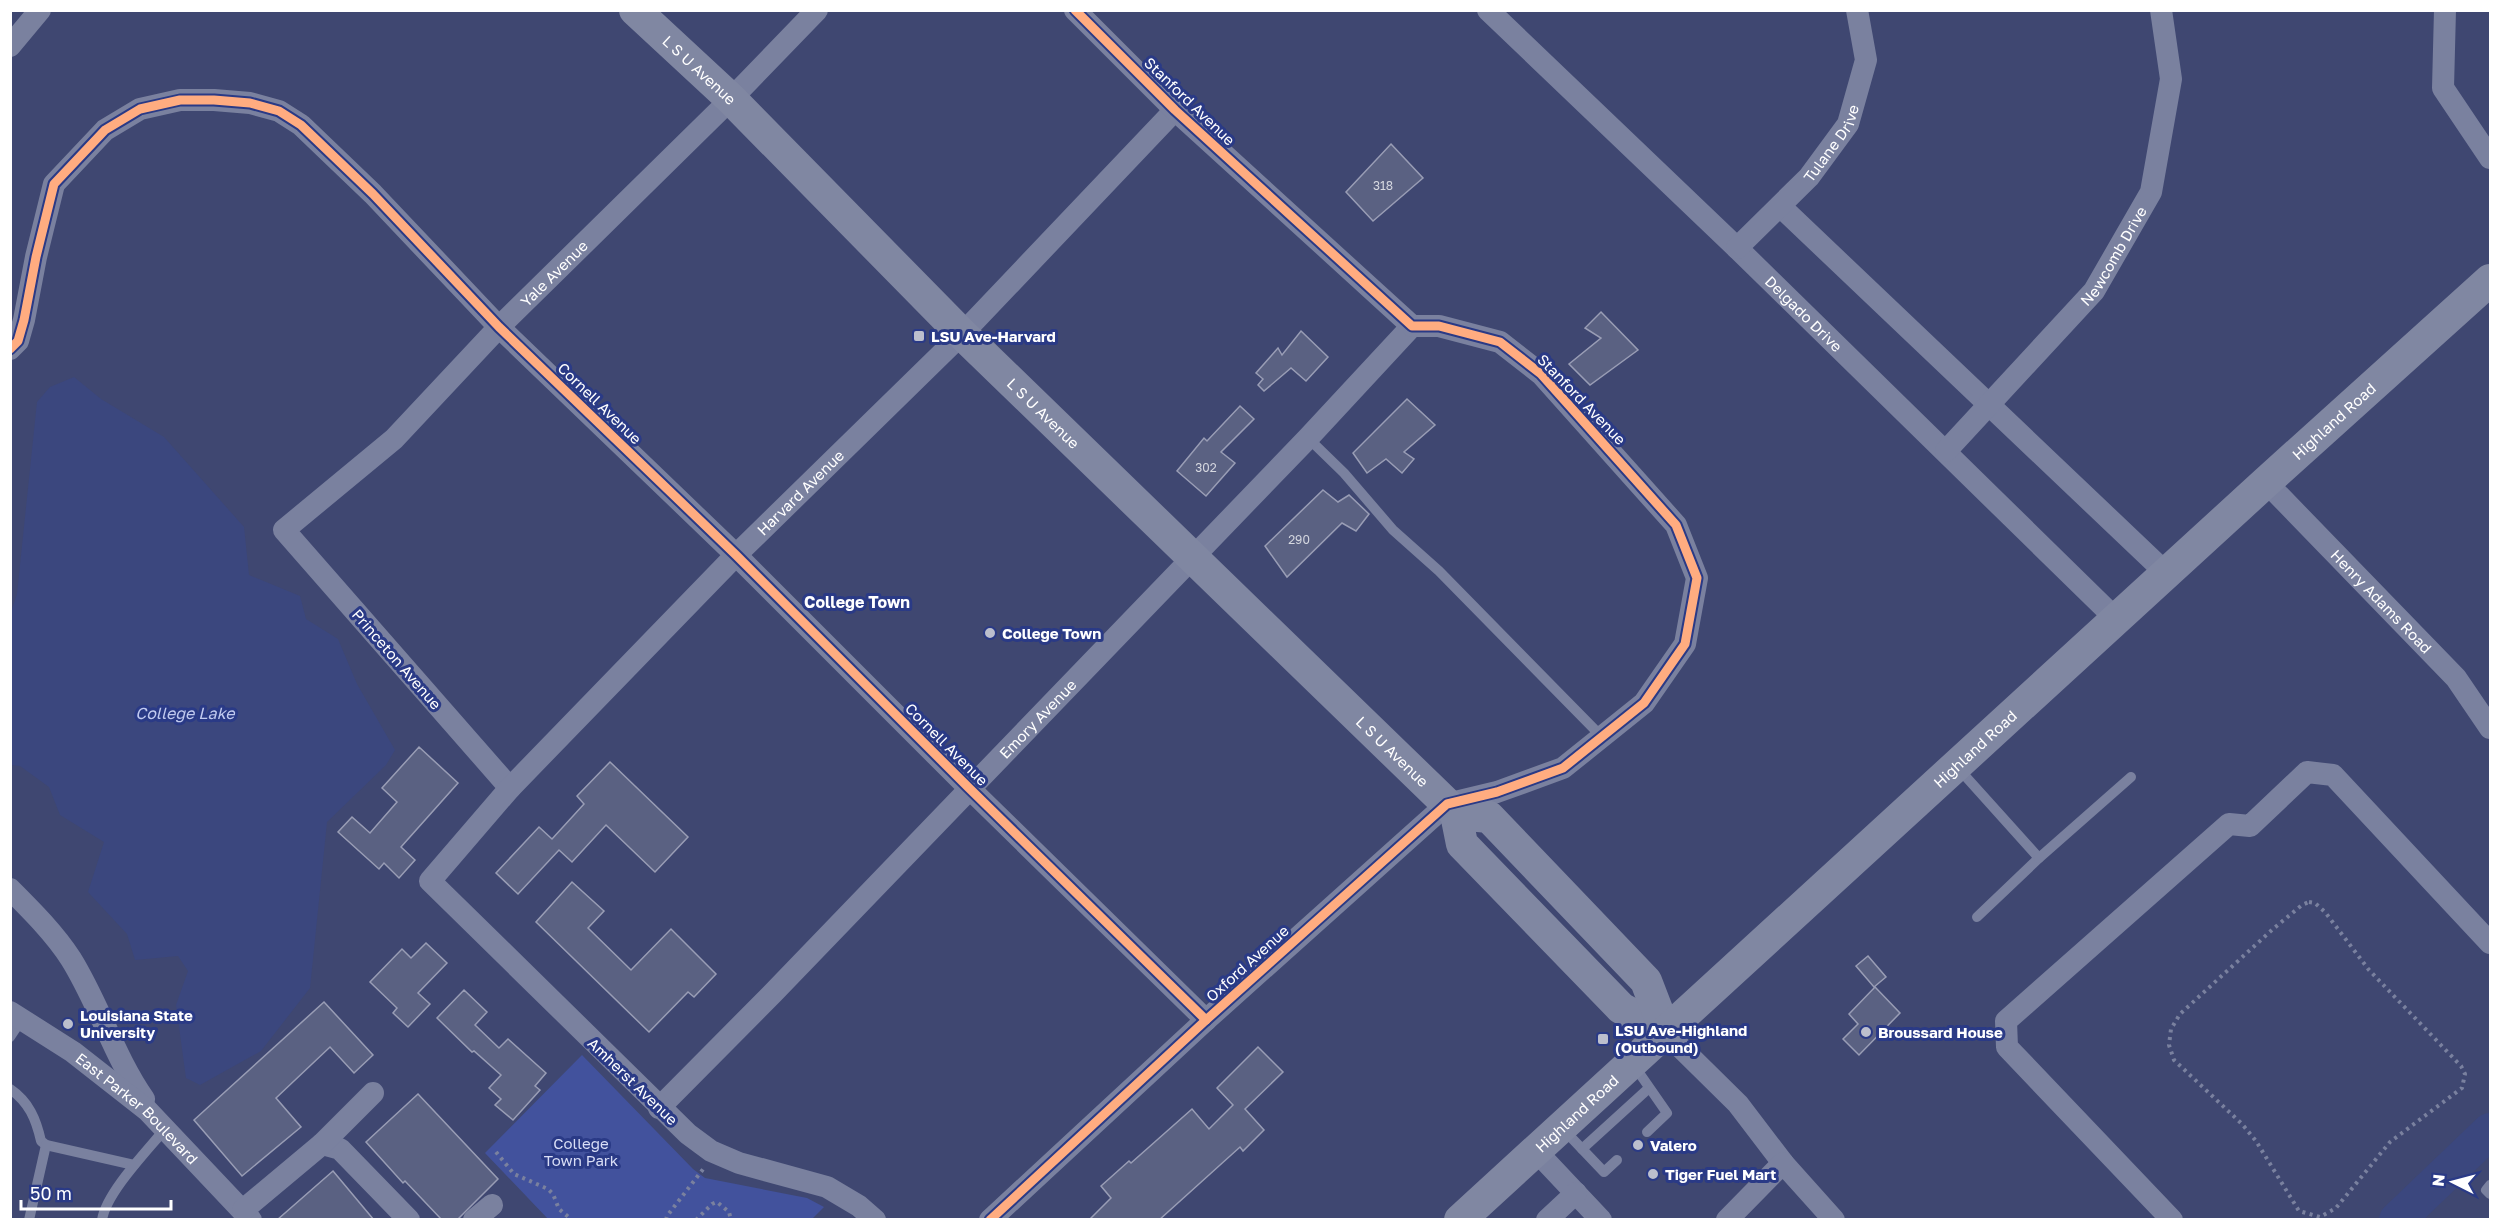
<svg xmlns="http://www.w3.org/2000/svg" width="2501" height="1230" font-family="'Golos Text',sans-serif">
<rect width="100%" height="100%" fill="#3f4771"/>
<polygon fill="#42529d" points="582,1055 693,1169 705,1178 807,1198 824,1207 811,1220 548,1219 485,1153"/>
<polygon fill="#3b477e" points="74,377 101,399 164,437 244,527 249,575 300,596 306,619 338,639 357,684 395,750 386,765 327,822 310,988 261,1051 200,1085 186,1078 176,1005 188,971 178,956 135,960 127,934 88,892 104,842 60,815 49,787 20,766 11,765 11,612 17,594 37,402 50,387"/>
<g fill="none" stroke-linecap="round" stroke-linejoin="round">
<polyline stroke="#3b477e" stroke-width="36" points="2397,1220 2490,1131"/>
</g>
<g fill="#5a6182" stroke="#999db5" stroke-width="1.5">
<polygon points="1391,144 1423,178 1373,221 1346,192"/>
<polygon points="1601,312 1638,350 1590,385 1569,364 1601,338 1585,328"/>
<polygon points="1301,331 1328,357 1306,381 1291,368 1264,391 1258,385 1263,379 1256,373 1278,348 1282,355"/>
<polygon points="1407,399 1435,425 1404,452 1414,459 1402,473 1386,459 1367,473 1353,453"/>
<polygon points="1240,406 1254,419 1221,452 1235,463 1206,496 1177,471 1204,438 1207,441"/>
<polygon points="1323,490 1338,502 1349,495 1369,514 1356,531 1342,523 1287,577 1265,546"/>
<polygon points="419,747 458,783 401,847 415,860 399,878 384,863 379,869 338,832 352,817 370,833 397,802 382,788"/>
<polygon points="610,762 688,837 655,872 606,825 572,862 559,850 518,894 496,873 539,827 552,839 584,804 577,796"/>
<polygon points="572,882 604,911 588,928 631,970 671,929 716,974 694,997 688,992 649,1032 536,922"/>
<polygon points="426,943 447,963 418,993 430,1004 408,1027 393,1013 397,1008 370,982 402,949 411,958"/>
<polygon points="1868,956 1886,977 1874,987 1856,966"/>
<polygon points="1875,987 1900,1013 1859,1055 1843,1039 1858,1024 1849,1014"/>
<polygon points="464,990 487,1012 475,1025 499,1048 508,1039 546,1073 535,1086 540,1090 513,1120 495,1105 501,1099 489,1088 501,1075 474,1051 472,1052 437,1018"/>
<polygon points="324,1002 373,1055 354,1073 330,1047 276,1098 301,1127 242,1176 194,1120"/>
<polygon points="1258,1047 1283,1072 1245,1109 1264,1130 1243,1151 1240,1147 1159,1220 1089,1220 1111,1198 1101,1186 1129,1161 1131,1163 1192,1109 1209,1129 1233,1105 1217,1088"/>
<polygon points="418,1094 498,1179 457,1220 442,1220 405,1181 403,1183 366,1142"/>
<polygon points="333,1171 374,1220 277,1220"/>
</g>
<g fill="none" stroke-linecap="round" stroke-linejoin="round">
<g stroke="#7a819f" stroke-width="4" stroke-dasharray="3 4.5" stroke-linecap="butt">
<polygon points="2309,902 2315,903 2325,912 2369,970 2461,1066 2465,1074 2462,1088 2390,1142 2336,1208 2320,1217 2299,1211 2256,1141 2242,1124 2174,1060 2169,1045 2171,1029 2180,1014 2273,929 2302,905"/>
<polyline points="496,1152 514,1174 548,1189 553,1194 559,1209 572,1220"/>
<polyline points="666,1220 667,1216 704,1168"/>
<polyline points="696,1220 712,1204 717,1202 729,1212 731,1220"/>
</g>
<g stroke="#7a819f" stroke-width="10">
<polyline points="1308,438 1344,473 1393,530 1439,571 1602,737"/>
<polyline points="1958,768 2039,858 1977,917"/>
<polyline points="2039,858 2131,777"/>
<polyline points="10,1037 22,1019"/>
<polyline points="1633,1064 1667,1113 1647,1132"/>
<path d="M 10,1089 C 29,1102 36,1119 41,1141 L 46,1145 L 134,1165"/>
<polyline points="1564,1130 1604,1172 1617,1160"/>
<polyline points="1582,1149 1649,1088"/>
<polyline points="2490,1185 2486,1190 2490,1194"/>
<polyline points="29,1220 46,1145"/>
<path d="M 102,1220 C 106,1193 147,1151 165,1129"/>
</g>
<g stroke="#7a819f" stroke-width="22">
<path id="s1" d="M 1488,10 L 1737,248 L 2116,619"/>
<polyline points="2445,10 2443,88 2490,158"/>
<polyline points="10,46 40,10"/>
<polyline points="1780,206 2166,573"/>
<path id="s2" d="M 1737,248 L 1809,177 L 1848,124 L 1866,60 L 1857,10"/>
<polyline points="10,349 18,341 24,320 36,257 54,184 105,130 140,109 180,100 214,100 250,103 279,111 301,125 373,194 499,327 736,555 969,788 1206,1020"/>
<path id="s3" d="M 1946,451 L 2094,291 L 2151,192 L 2171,79 L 2161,10"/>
<path id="s4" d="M 2266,482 L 2456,678 L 2490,728"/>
<path id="s5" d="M 510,788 L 284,530 L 394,439 L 499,327 L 731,99 L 817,10"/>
<path d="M 10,889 C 32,911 55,934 71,959 C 99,1004 114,1056 144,1099"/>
<path id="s6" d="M 10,1012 L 73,1052 L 147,1110 L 251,1220"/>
<polyline points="1666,1033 1738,1104 1783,1163"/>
<path id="s7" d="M 659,1108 L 773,993 L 1308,438 L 1412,326"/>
<polyline points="322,1144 340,1149 409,1220"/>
<polyline points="1536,1151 1601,1220"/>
<polyline points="243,1210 322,1144 373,1093"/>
<polyline points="474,1220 492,1205"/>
<path id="s8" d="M 875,1220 L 859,1206 L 827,1187 L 739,1163 L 711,1151 L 688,1134 L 430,881 L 510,788 L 736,555 L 962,334 L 1175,110"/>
<polyline points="990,1220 1206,1020 1447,804 1497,792 1563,768 1644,703 1685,644 1697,578 1676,525 1541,374 1500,342 1439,326 1412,326 1175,110 1075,10"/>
<polyline points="1547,1220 1576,1193"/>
<polyline points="1727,1220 1783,1163 1834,1220"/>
<polyline points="2172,1220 2007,1047 2006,1021 2229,824 2250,826 2307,772 2333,775 2490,943"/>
</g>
<g stroke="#8087a2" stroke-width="32">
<path id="s9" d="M 635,10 L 731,99 L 962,334 L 1447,804 L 1456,814 L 1462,844 L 1621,1008 L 1666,1033"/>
<polyline points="1456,814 1489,817 1646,981 1666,1033"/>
<path id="s10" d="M 1460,1220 L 2266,482 L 2490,280"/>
</g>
<g stroke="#2a3a86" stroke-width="13">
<g id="cycleway">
<polyline points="10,349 18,341 24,320 36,257 54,184 105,130 140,109 180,100 214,100 250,103 279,111 301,125 373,194 499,327 736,555 969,788 1206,1020"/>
<polyline points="990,1220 1206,1020 1447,804 1497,792 1563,768 1644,703 1685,644 1697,578 1676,525 1541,374 1500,342 1439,326 1412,326 1175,110 1075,10"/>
</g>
</g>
<use href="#cycleway" stroke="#ffac80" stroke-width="9"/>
</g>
<g fill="#bcbfcd" stroke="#2a3a86" stroke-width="2">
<rect x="913" y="330" width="12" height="12" rx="3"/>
<circle cx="990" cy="633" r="6"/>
<circle cx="68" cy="1024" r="6"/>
<circle cx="1866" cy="1032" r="6"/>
<rect x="1597" y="1033" width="12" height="12" rx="3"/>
<circle cx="1638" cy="1145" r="6"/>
<circle cx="1653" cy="1174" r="6"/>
</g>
<g text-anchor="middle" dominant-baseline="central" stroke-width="6" stroke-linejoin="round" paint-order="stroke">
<g font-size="12" fill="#d6d8e0">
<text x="1383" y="185">318</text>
<text x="1206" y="467">302</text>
<text x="1299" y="539">290</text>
</g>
<g font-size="15" fill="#fff" stroke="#2a3a86">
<text stroke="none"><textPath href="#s9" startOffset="88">L S U Avenue</textPath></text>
<text transform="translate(1190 101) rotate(44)">Stanford Avenue</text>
<text stroke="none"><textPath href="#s2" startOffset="142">Tulane Drive</textPath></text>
<text stroke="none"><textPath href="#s3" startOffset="258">Newcomb Drive</textPath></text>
<text stroke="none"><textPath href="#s5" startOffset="716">Yale Avenue</textPath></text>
<text stroke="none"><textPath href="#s1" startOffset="438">Delgado Drive</textPath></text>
<text transform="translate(1582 399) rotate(46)">Stanford Avenue</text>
<text transform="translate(600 403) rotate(44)">Cornell Avenue</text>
<text stroke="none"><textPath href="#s9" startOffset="574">L S U Avenue</textPath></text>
<text stroke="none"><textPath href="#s10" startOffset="1184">Highland Road</textPath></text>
<text stroke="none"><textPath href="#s8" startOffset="1107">Harvard Avenue</textPath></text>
<text stroke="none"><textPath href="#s4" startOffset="166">Henry Adams Road</textPath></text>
<text transform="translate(397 659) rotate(49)">Princeton Avenue</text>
<text stroke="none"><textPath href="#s7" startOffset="543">Emory Avenue</textPath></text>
<text transform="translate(947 744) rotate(45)">Cornell Avenue</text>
<text stroke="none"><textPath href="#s10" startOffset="698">Highland Road</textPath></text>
<text stroke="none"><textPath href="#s9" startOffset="1060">L S U Avenue</textPath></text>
<text transform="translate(1247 963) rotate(-42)">Oxford Avenue</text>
<text transform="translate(633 1081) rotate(44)">Amherst Avenue</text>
<text stroke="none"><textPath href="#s6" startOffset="160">East Parker Boulevard</textPath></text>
<text stroke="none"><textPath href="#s10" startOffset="158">Highland Road</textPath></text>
</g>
<g font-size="15" font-weight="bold" fill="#fff" stroke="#2a3a86" text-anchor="start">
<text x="931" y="336">LSU Ave-Harvard</text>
<text x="1002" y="633">College Town</text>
<text x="80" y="1015">Louisiana State<tspan x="80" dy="17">University</tspan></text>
<text x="1615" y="1030">LSU Ave-Highland<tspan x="1615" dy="17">(Outbound)</tspan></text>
<text x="1878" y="1032">Broussard House</text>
<text x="1650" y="1145">Valero</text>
<text x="1665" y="1174">Tiger Fuel Mart</text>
</g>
<g font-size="15" fill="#d9def6" stroke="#2a3a86">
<text x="581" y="1143">College<tspan x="581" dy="17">Town Park</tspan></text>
</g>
<g font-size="16" font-weight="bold" fill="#fff" stroke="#2a3a86">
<text x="857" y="602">College Town</text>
</g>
<g font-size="16" font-style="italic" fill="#c1caef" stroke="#2a3a86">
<text x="185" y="713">College Lake</text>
</g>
</g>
<rect width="2501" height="1230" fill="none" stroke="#ffffff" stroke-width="24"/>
<g transform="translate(2453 1182) rotate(276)" stroke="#2a3a86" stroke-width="4.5" paint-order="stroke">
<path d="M0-4.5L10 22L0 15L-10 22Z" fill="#ffffff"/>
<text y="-9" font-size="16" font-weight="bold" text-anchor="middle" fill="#ffffff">N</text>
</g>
<path d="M21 1200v9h150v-9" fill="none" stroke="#ffffff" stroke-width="3"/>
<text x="30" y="1200" font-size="18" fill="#ffffff" stroke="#2a3a86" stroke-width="4.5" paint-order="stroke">50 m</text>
</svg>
